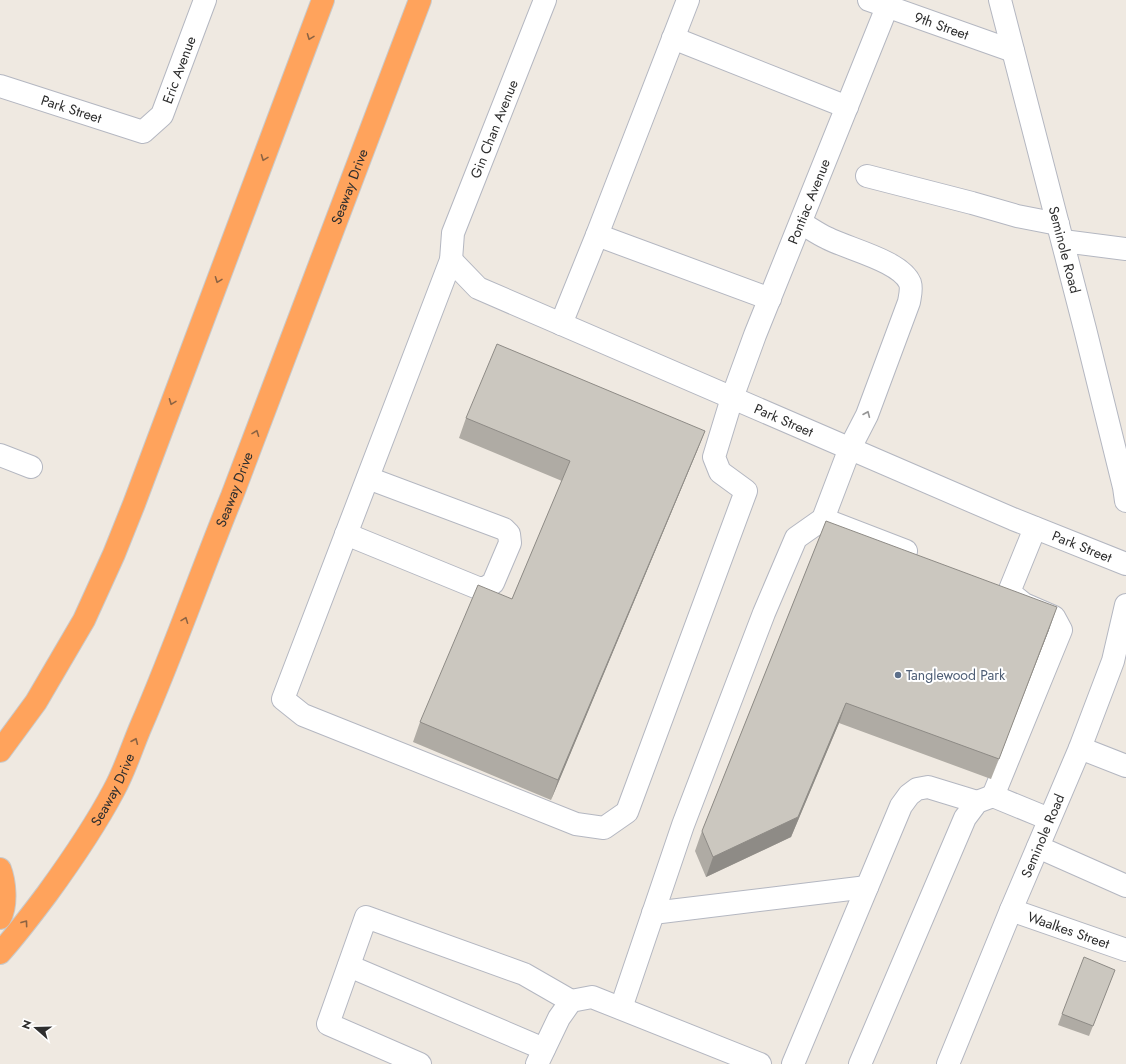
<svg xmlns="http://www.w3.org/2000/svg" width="1126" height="1064" font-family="Jost,sans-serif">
<rect width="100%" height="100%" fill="#efe9e1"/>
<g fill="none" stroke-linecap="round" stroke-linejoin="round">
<g stroke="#b4b7c1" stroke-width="24">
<g id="minor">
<path id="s1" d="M 545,0 L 453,233 L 451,260 L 283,699 L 303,715 L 576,824 L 604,828 L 627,812 L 746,491 L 720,472 L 714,457 L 732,398 L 755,335 L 887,7"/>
<path id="s2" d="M 869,0 L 1013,51"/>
<path id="s3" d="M 1000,0 L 1085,329 L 1124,487 L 1126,501"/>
<polyline points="673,38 847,107"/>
<path id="s4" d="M 0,86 L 143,132 L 162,115 L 205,0"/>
<polyline points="867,176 972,203 1017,216 1058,224"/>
<polyline points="597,235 688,0"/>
<polyline points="1063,241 1126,249"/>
<path id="s5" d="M 451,260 L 478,288 L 1013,519 L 1126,564"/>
<polyline points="561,324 597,235 770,299"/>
<polyline points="0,455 31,467"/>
<polyline points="823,519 906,551"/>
<polyline points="346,534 478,588 485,588 493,583 510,543 509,534 504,529 368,478"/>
<polyline points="1080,748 1126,766"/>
<polyline points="993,796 1061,630 1054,617 1024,604 1009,592 1035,528"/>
<polyline points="1038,847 1126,886"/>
<path id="s6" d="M 1011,910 L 1126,950"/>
<polyline points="653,913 867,887"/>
<polyline points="349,966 544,1049"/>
<path d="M 621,1008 L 683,825 L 764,613 L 796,538 L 823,519 L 850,448 L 867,415 L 909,302 C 910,296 912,289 910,283 C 901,261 848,249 827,238 C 818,234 810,228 801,223"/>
<polyline points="420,1064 328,1024 366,917 524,974 571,1001"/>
<polyline points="537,1064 559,1018 571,1001 592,997 760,1064"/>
<polyline points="793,1064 901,806 909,795 917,789 928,787 977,802"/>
<polyline points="860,1064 965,818 977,802 993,796 1049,819"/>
<path id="s7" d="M 948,1064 L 1011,910 L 1080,748 L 1113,661 L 1126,605"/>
</g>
</g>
<g stroke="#c9c9c9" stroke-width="24">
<g id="highway">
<polyline points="0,751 36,702 84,620 114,554 134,504 323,0"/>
<path d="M 0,869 C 5,882 7,905 0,918"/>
<path id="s8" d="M 0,953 C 17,934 32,914 47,894 C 71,861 95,826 114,790 C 125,770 132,747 141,726 C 174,650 201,572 232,496 L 420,0"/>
</g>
</g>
<use href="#minor" stroke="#fff" stroke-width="22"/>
<use href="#highway" stroke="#ffa35c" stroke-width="22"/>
</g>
<g fill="#afaba4">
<polygon points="466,418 705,431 697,451 551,800 413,742 420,722 512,599 562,481 459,438"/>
<polygon points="826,521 1050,627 991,779 839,723 791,837 706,877 695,851 702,831"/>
<polygon points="1111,980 1089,1036 1058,1025 1062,1014"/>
</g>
<g fill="#8e8b86">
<polygon points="705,431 697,451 551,800 558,780"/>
<polygon points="1057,607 1050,627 991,779 999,759"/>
<polygon points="846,703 839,723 791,837 706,877 713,857"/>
</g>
<g fill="#cbc7bf" stroke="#8e8b86">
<polygon points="497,344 705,431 558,780 420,722 478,585 512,599 570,461 466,418"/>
<polygon points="826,521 1057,607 999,759 846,703 798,817 713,857 702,831"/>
<polygon points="1084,957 1115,970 1093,1026 1062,1014"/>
</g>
<defs><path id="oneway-chevron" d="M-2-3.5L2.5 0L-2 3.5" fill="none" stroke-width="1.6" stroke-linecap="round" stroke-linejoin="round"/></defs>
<g stroke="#8c6343">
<use href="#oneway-chevron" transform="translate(310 37) rotate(111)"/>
<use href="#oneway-chevron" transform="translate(264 158) rotate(111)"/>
<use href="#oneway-chevron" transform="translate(218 280) rotate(111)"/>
<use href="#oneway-chevron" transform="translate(172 402) rotate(111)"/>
<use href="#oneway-chevron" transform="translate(256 433) rotate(-69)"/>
<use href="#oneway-chevron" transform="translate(185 620) rotate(-69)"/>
<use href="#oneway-chevron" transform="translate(135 741) rotate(-67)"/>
<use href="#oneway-chevron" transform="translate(25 923) rotate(-54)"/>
</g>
<use stroke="#969696" href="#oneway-chevron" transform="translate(867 414) rotate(-67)"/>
<circle fill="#5c6f8a" stroke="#fff" stroke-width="1.5" cx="898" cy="675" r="4"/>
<g text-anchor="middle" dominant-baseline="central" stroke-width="4" stroke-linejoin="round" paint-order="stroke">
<g font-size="14" fill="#2e2e2e" stroke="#fff">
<text stroke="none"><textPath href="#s2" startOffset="77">9th Street</textPath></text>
<text stroke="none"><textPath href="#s4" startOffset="224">Eric Avenue</textPath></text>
<text stroke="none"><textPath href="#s4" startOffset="75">Park Street</textPath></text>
<text transform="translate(494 129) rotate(-68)">Gin Chan Avenue</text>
<text stroke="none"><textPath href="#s8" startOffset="847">Seaway Drive</textPath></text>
<text stroke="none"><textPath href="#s1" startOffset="1787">Pontiac Avenue</textPath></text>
<text stroke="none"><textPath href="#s3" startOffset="258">Seminole Road</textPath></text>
<text stroke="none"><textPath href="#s5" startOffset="372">Park Street</textPath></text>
<text stroke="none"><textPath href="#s8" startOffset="523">Seaway Drive</textPath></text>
<text stroke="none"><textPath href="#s5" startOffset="696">Park Street</textPath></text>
<text stroke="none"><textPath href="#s8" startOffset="199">Seaway Drive</textPath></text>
<text stroke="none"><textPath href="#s7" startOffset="247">Seminole Road</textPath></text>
<text stroke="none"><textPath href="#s6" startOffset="61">Waalkes Street</textPath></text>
</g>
<g font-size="14" fill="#4e5e75" stroke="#fff" text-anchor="start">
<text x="906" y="675">Tanglewood Park</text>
</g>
</g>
<g transform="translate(36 1028) rotate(290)" stroke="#ffffff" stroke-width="3" paint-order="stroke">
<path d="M0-3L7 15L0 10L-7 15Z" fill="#2e2e2e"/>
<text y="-6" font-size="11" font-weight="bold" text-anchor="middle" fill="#2e2e2e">N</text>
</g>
</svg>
